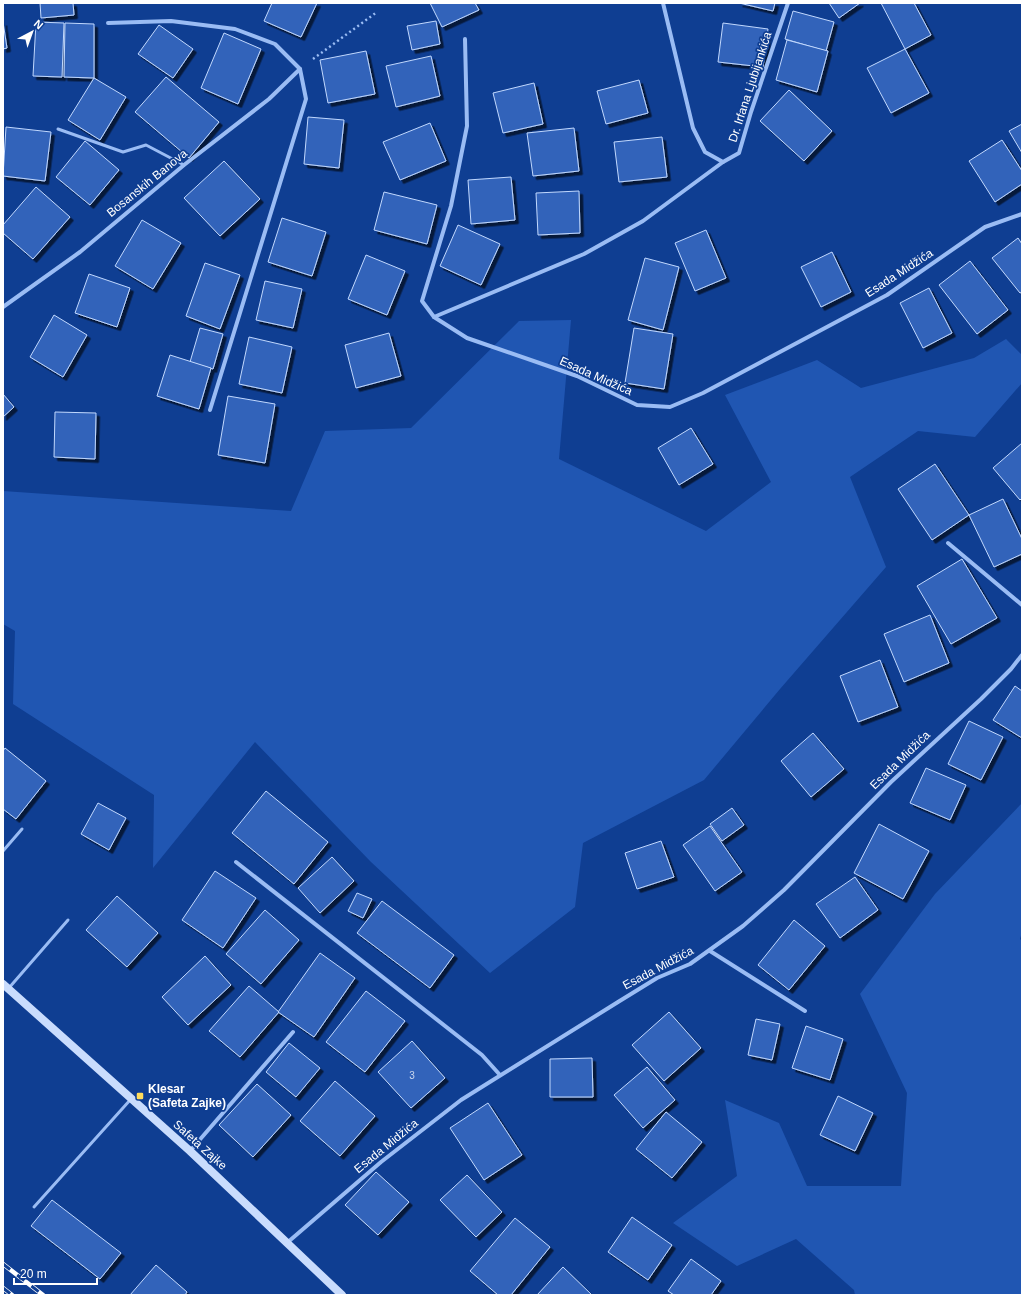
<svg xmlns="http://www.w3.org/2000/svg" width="1025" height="1298" font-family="Arial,sans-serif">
<defs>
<filter id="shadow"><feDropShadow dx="3.5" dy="3.5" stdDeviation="0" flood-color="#0009"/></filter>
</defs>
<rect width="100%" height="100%" fill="#0f3e92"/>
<g fill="#2056b2">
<polygon points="571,320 559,459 706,531 771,482 725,395 817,360 861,388 974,358 1006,339 1022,355 1022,383 975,437 918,431 850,477 886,567 780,689 704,780 583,843 575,907 490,973 371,862 255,742 153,868 154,795 13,704 15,631 3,624 3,491 291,511 325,431 411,428 519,321"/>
<polygon points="1022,803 1022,932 1020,939 1022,941 1022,1295 855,1295 854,1290 796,1239 737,1266 673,1223 737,1176 725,1100 779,1123 807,1186 901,1186 907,1093 860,994 935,894"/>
</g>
<g fill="#3364ba" stroke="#c1d8fe" filter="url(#shadow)">
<polygon points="40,3 73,3 74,15 41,18"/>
<polygon points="272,3 317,3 301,37 264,21"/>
<polygon points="430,3 475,3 479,10 442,27"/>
<polygon points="739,3 775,3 773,11"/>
<polygon points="829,3 860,3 839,18"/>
<polygon points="881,3 914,3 931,35 905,49"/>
<polygon points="793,11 834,22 826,51 785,39"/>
<polygon points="436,21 440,44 412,50 407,26"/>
<polygon points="3,22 7,48 3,49"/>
<polygon points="36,22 64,23 62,77 33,76"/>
<polygon points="65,23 94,24 94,78 64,77"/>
<polygon points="723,23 768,29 763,67 718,62"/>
<polygon points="159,25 193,49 173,78 138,54"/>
<polygon points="224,33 261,49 238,104 201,88"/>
<polygon points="787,40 828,51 817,92 776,80"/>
<polygon points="905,49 929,93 891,113 867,68"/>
<polygon points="366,51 375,94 328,103 320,60"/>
<polygon points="431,56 440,96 396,107 386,66"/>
<polygon points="166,77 219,122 189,158 135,112"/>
<polygon points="94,78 126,97 100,140 68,120"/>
<polygon points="639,80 648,113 606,124 597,91"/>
<polygon points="534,83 543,124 503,133 493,93"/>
<polygon points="789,90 832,131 804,161 760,121"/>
<polygon points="308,117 344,120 339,168 304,164"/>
<polygon points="430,123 446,161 400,180 383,142"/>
<polygon points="1022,124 1022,153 1009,131"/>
<polygon points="6,127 51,132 45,181 3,176"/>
<polygon points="574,128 579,171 533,176 527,133"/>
<polygon points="662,137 667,177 619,182 614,142"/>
<polygon points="1002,140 1022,171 1022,184 995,202 969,161"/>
<polygon points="85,141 119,170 90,205 56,177"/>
<polygon points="224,161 260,199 220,236 184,198"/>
<polygon points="511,177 515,220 471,224 468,180"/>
<polygon points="36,187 70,217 33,259 3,233 3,225"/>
<polygon points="579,191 580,233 538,235 536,193"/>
<polygon points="384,192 437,205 427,244 374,230"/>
<polygon points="282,218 326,232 312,276 268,262"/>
<polygon points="142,220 181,243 153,289 115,266"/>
<polygon points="458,225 500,244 481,285 440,266"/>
<polygon points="706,230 726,278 695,291 675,243"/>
<polygon points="1018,238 1022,244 1022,292 1020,293 992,258"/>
<polygon points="832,252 851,292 821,307 801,267"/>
<polygon points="366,255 405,271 387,315 348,299"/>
<polygon points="645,258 679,267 663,330 628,320"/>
<polygon points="970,261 1008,310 977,334 939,285"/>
<polygon points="205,263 240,275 220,329 186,316"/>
<polygon points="89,274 130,288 117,327 75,313"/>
<polygon points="265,281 302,289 293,328 256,320"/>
<polygon points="929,288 952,333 923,348 900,303"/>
<polygon points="54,315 87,335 63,377 30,357"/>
<polygon points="200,328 223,334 213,369 190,362"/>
<polygon points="634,328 673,334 664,389 625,383"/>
<polygon points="389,333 401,376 356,388 345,345"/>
<polygon points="249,337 292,347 282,393 239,384"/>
<polygon points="170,355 211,368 199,409 157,396"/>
<polygon points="3,394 14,407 3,417"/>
<polygon points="228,396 275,404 265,463 218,455"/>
<polygon points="55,412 96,413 95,459 54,457"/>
<polygon points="691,428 713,464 679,485 658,448"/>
<polygon points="1022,443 1022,498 1020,500 993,468"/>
<polygon points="935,464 969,515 932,540 898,489"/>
<polygon points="1003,499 1022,539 1022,554 994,567 969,515"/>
<polygon points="962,559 997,618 951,644 917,586"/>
<polygon points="930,615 949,663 904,682 884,634"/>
<polygon points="880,660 898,707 858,722 840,676"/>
<polygon points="1015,686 1022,691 1022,738 993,720"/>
<polygon points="969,721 1003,737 981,780 948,764"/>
<polygon points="813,733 844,769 811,797 781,761"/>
<polygon points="5,748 46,781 16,819 3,809 3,751"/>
<polygon points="926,768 966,785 950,820 910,803"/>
<polygon points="266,791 328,842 294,884 232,833"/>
<polygon points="98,803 126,818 109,850 81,834"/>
<polygon points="732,808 744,825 722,841 710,824"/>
<polygon points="879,824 929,851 903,899 854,873"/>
<polygon points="710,826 742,872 715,891 683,845"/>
<polygon points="661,841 674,877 637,889 625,853"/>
<polygon points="332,857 354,881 320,913 298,888"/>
<polygon points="215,871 256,898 223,948 182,920"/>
<polygon points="855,877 878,910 840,938 816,904"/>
<polygon points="357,893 372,899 363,918 348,911"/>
<polygon points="117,896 158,933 127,967 86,930"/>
<polygon points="382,901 454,955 430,988 357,933"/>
<polygon points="265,910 299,940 261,984 226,954"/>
<polygon points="794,920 825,946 789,990 758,965"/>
<polygon points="320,953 355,978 314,1037 278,1012"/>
<polygon points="205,956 231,985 188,1025 162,997"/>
<polygon points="249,986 279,1012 240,1057 209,1031"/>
<polygon points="366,991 405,1021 365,1072 326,1042"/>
<polygon points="669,1012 701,1048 664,1081 632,1045"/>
<polygon points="756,1019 780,1024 772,1060 748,1055"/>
<polygon points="806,1026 843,1039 830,1080 792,1068"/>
<polygon points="412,1041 445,1078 411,1108 378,1072"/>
<polygon points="289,1043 320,1068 296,1097 266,1072"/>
<polygon points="592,1058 593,1097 550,1097 550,1059"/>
<polygon points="647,1067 675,1100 643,1128 614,1095"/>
<polygon points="335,1081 375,1116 340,1156 300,1121"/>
<polygon points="257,1084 291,1115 253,1157 219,1125"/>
<polygon points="838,1096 873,1113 855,1151 820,1135"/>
<polygon points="488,1103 522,1155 484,1180 450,1128"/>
<polygon points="666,1112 702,1142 672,1178 636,1149"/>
<polygon points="376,1172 409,1202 378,1235 345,1205"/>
<polygon points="467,1175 502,1212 476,1237 440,1200"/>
<polygon points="52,1200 121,1253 100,1279 31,1226"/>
<polygon points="632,1217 672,1245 648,1280 608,1252"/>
<polygon points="515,1218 550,1247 511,1295 498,1295 470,1271"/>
<polygon points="691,1259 721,1281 711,1295 674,1295 668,1291"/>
<polygon points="156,1265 187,1292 185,1295 130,1295"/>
<polygon points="563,1267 592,1295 537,1295"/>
</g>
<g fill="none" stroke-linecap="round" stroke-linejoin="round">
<polyline stroke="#9abcf4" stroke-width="2.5" stroke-dasharray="2 3" stroke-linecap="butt" points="313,59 377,12"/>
<g stroke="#9abcf4" stroke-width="3">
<polyline points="58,129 123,152 146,145 184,165"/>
<polyline points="3,851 22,829"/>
<polyline points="8,989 68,920"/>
<polyline points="34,1207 131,1099"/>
</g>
<g stroke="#9abcf4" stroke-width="4">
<polyline points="663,3 693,128 705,152 723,162 739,153 751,112 788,3"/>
<polyline points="108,23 171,21 235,29 275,44 300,69 306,99 210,410"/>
<polyline points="465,39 467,126 451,206 422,301 434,317 467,338 577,376 637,405 670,407 703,393 887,295 985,227 1022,214"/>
<polyline points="3,307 80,252 184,165 269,99 300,69"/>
<polyline points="434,317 584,254 643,221 723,162"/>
<polyline points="948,543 1022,605"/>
<polyline points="236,862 482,1055 500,1075"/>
<polyline points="710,951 805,1011"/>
<polyline points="190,1151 293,1032"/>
<polyline points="288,1242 381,1162 461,1100 618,1002 657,978 690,964 743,926 784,890 891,782 981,699 1011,669 1022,655"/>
</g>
<polyline stroke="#c9dcfd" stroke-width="8" points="3,984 190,1151 342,1295"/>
<g stroke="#fff" stroke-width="4.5">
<g id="rail">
<polyline points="3,1264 43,1295"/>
<polyline points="3,1288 12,1295"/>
</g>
</g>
<use href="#rail" stroke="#0f3e92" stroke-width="3" stroke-dasharray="9" stroke-linecap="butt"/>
</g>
<rect fill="#ffdc5c" stroke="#0f3e92" stroke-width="1.5" x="136" y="1092" width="8" height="8" rx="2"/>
<g text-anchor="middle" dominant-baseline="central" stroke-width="3.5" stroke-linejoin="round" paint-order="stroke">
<g font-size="10" fill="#ccd8ee">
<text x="412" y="1075">3</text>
</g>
<g font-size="12" fill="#fff" stroke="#0f3e92">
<text transform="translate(750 87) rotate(-72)">Dr. Irfana Ljubijankića</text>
<text transform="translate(147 183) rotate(-39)">Bosanskih Banova</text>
<text transform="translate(899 273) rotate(-33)">Esada Midžića</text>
<text transform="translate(596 376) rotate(24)">Esada Midžića</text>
<text transform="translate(900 760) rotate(-44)">Esada Midžića</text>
<text transform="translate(658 968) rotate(-28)">Esada Midžića</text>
<text transform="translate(200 1145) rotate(42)">Safeta Zajke</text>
<text transform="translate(386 1146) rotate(-39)">Esada Midžića</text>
</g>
<g font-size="12" font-weight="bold" fill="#fff" stroke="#0f3e92" text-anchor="start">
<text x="148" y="1089">Klesar<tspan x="148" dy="14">(Safeta Zajke)</tspan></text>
</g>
</g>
<rect width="1025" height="1298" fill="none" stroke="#ffffff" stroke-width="8"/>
<g transform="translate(32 32) rotate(41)" stroke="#0f3e92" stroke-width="3" paint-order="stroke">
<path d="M0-3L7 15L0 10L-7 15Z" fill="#ffffff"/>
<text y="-6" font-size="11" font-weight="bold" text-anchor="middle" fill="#ffffff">N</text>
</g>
<path d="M14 1278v6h83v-6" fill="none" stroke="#ffffff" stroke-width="2"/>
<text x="20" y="1278" font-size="12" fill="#ffffff" stroke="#0f3e92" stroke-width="3" paint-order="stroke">20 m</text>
</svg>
